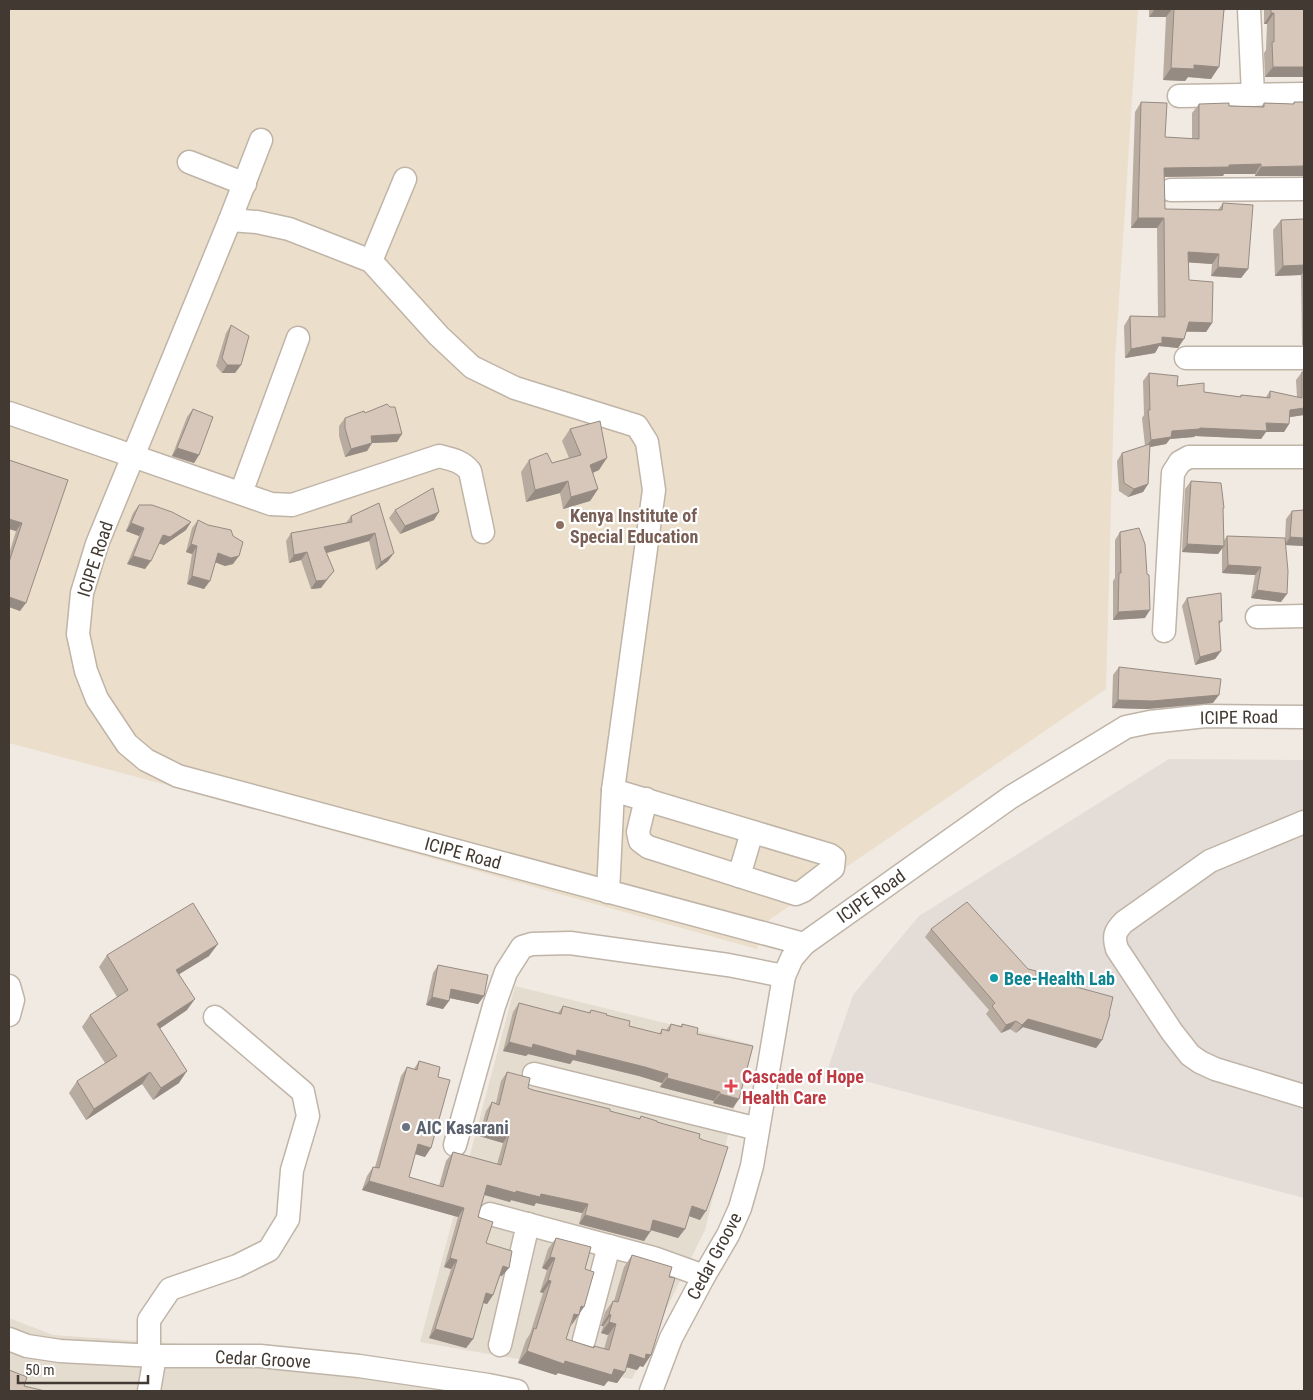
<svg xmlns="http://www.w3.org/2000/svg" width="1313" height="1400" font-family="'Roboto Condensed',sans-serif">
<rect width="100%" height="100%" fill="#f1eae2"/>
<g fill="#e5dcd0">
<polygon points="515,986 750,1044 705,1230 632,1379 420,1342"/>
<polygon points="9,1318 53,1335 345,1355 446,1391 9,1391"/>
</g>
<polygon fill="#e3dcd7" points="1169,759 1304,760 1304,1198 827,1071 853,995 919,916"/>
<polygon fill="#ebdecb" points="9,9 1138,9 1115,361 1106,689 769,920 757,949 182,789 9,743"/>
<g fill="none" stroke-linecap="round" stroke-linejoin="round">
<g stroke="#bfb4a7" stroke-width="25">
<g id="minor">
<polyline points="1249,9 1253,95"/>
<polyline points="1179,96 1304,94"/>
<polyline points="261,140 230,220 97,544 82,593 78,634 86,671 97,699 127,744 146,760 178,776 804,944 1011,797 1126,727 1150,722 1206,716 1304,717"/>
<polyline points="189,162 245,184"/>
<polyline points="1171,190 1304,189"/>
<polyline points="230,220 257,222 289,229 371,261 439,336 472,367 515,388 637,426 647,442 654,490 613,790 608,892"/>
<polyline points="371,261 405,179"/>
<polyline points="1186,358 1304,358"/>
<path d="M 9,413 L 271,504 L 292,505 L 439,456 C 451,459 462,461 470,471 L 483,532"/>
<polyline points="241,493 298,338"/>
<polyline points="1257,617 1304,616"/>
<polyline points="1164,631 1173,473 1180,462 1189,457 1304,457"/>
<polyline points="613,790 830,855 834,858 833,868 803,891 796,894 648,847 640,841 638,832 646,799"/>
<path d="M 1304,822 L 1210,861 L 1124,922 C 1115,931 1113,936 1117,949 L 1172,1032 L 1190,1055 L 1200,1062 L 1215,1069 L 1304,1096"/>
<polyline points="739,876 752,832"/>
<polyline points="9,986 13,1000 9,1015"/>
<polyline points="534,1074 758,1129"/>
<polyline points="455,1145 494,1006 506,972 522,947 532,944 570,943 728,965 784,976"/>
<polyline points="490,1214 654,1258 704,1276"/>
<polyline points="9,1339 27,1346 60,1351 155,1356 260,1356 359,1366 488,1385 517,1391"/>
<polyline points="584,1340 609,1246"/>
<polyline points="500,1345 528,1224"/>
<polyline points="149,1355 149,1320 170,1289 237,1266 269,1250 288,1219 292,1170 308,1116 303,1092 215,1017"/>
<polyline points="149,1391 155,1356"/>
<polyline points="651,1391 671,1338 704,1276 728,1235 740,1208 752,1166 784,976 792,958 804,944"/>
</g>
</g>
<use href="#minor" stroke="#fff" stroke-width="22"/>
</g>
<g fill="#b8aba0">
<polygon points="1149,9 1226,9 1224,11 1211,79 1188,77 1185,81 1163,80 1166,17 1149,17"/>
<polygon points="1264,9 1304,9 1304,77 1265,77 1264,53 1266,50 1267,24 1264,24"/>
<polygon points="1141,102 1165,137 1192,139 1192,113 1199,104 1261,107 1264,103 1293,104 1294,102 1304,102 1304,176 1255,176 1255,174 1224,174 1223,176 1164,177 1165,209 1218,210 1223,203 1248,269 1241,278 1211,276 1212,264 1188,262 1189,280 1212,323 1206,332 1186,332 1178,348 1159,346 1155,353 1125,358 1124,326 1130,316 1158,317 1157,228 1131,228 1135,112"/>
<polygon points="1304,219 1304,345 1302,345 1301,275 1275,276 1273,230 1281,220"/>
<polygon points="231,325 241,365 235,373 222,373 216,366 226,333"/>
<polygon points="1302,372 1304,372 1304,415 1289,417 1289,424 1284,432 1266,432 1261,439 1195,436 1194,437 1170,439 1166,444 1150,447 1148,484 1143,492 1128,497 1119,491 1117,461 1122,453 1145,446 1142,418 1144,415 1143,381 1149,373 1177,386 1204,392 1240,397 1241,395 1266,397 1270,391 1297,397 1296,380"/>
<polygon points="193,409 199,455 194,463 172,456 187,417"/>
<polygon points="345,418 397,442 372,443 367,451 345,457 339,436 339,426"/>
<polygon points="570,429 599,470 593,473 598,489 590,501 563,509 560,493 526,502 521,472 529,460 552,463 569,458 562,441"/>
<polygon points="9,460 68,480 20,611 9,607 9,554 16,531 9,529"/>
<polygon points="1191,481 1223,510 1223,542 1227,536 1285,540 1286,519 1292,511 1304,546 1286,545 1281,602 1251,598 1255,575 1222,573 1222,548 1218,554 1182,552 1185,489"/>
<polygon points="379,503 388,561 376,570 369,541 327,553 321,588 311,589 301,560 289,563 286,541 291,533 346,523 351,516"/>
<polygon points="139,505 186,530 164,545 159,543 145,569 127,564 139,536 126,531 133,513"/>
<polygon points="395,510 434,520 400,534 389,518"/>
<polygon points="198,520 233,564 225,566 215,562 204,589 187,584 192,554 186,552 192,528"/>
<polygon points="1120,532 1145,618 1113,620 1113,581 1115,578 1115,540"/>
<polygon points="1187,598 1222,621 1219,624 1221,651 1215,659 1195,665 1182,606"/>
<polygon points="1119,667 1213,703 1147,709 1112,708 1113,675"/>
<polygon points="931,929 1028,969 1036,976 1102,1040 1096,1048 1023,1027 1016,1033 1010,1029 1001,1033 986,1014 989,1010 925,937"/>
<polygon points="107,955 209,956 179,974 187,1010 160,1028 179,1083 153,1100 142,1084 86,1120 69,1093 77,1081 105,1063 82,1027 90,1015 117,997 99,967"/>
<polygon points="438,965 484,996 478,1004 449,998 449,1001 443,1009 426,1005 433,973"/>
<polygon points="519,1003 558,1013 563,1006 588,1013 591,1010 606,1015 629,1026 659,1034 662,1029 666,1030 671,1024 681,1026 682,1024 697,1034 733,1108 713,1103 714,1101 660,1087 662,1083 639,1076 573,1060 570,1064 528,1054 526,1056 503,1051 513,1012"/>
<polygon points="419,1061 438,1077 425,1157 415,1154 409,1177 439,1186 446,1161 453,1152 497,1164 503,1143 479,1136 486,1111 492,1102 496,1103 501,1081 507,1072 528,1088 533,1090 639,1119 641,1116 699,1138 700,1220 689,1216 685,1229 678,1238 651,1230 650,1232 644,1241 579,1224 582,1213 536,1203 534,1206 511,1200 510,1202 484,1195 478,1217 486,1243 502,1276 500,1276 493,1295 487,1304 483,1303 473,1339 466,1348 429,1338 451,1269 444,1267 458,1217 362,1190 367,1176 373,1167 375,1167 401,1076 407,1067 414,1069"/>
<polygon points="556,1238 570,1326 566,1339 593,1347 594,1346 604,1349 608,1335 601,1333 603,1326 601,1326 605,1312 613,1301 614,1301 624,1267 632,1255 669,1277 651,1355 643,1367 640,1366 637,1370 626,1367 625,1372 617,1383 608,1381 604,1386 558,1373 556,1375 518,1363 526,1340 530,1334 543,1293 540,1292 547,1270 542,1268 548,1249"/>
</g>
<g fill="#968b82">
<polygon points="1155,9 1172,9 1166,17 1149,17"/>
<polygon points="1271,13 1274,13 1267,24 1264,24"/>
<polygon points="1194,65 1219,67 1211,79 1188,77 1185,81 1163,80 1171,68"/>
<polygon points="1273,67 1304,67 1304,77 1265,77"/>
<polygon points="1261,164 1255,174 1224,174 1223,176 1157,177 1164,168"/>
<polygon points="1304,166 1304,176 1255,176 1261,167"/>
<polygon points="1138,218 1164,218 1157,228 1131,228"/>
<polygon points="1188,252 1219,254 1212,264 1181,262"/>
<polygon points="1304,265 1304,271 1301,275 1275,276 1283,266"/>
<polygon points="1218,267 1248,269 1241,278 1211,276"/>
<polygon points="1189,322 1212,323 1206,332 1182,331"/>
<polygon points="1162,337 1184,339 1178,348 1159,346 1155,353 1125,358 1131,349"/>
<polygon points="227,365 241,365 235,373 222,373"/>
<polygon points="1304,408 1304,415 1284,418 1290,410"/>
<polygon points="1266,423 1289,424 1284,432 1266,432 1261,439 1195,436 1194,437 1170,439 1166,444 1145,448 1151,440 1172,431 1200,428"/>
<polygon points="402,434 397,442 372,443 367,451 345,457 351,449 371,436"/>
<polygon points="177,448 199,455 194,463 172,456"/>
<polygon points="607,458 599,470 582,477 590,465"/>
<polygon points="568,481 560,493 526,502 535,490"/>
<polygon points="1148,484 1143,492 1128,497 1134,489"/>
<polygon points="598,489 590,501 563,509 571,497"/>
<polygon points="439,512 434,520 400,534 405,526"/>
<polygon points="9,519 22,523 16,531 9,529"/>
<polygon points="191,522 186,530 164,545 157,543 163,535"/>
<polygon points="131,523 144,528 139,536 126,531"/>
<polygon points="375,533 369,541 319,555 324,547"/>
<polygon points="1290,537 1304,538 1304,546 1285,545"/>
<polygon points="191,544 197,546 192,554 186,552"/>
<polygon points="1187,544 1224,546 1218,554 1182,552"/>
<polygon points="307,552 301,560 289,563 294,555"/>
<polygon points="218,553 239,556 233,564 225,566 212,561"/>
<polygon points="394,553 388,561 376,570 381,562"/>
<polygon points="133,556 151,561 145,569 127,564"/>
<polygon points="1228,565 1261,567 1255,575 1222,573"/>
<polygon points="334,571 321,588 311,589 316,581"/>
<polygon points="192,576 210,581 204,589 187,584"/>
<polygon points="1257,590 1287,594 1281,602 1251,598"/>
<polygon points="9,597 26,603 20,611 9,607"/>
<polygon points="1150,610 1145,618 1113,620 1118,612"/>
<polygon points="1221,651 1215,659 1195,665 1200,657"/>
<polygon points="1219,695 1213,703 1147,709 1112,708 1118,700"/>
<polygon points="218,944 209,956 168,981 176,970"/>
<polygon points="451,989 484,996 478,1004 445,997"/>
<polygon points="432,997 449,1001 443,1009 426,1005"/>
<polygon points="195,999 187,1010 149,1036 157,1024"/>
<polygon points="1028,1019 1102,1040 1096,1048 1023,1027 1016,1033 1022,1025"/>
<polygon points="1016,1021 1010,1029 1001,1033 1006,1025"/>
<polygon points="509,1042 577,1050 645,1067 668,1074 662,1083 639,1076 573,1060 570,1064 528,1054 526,1056 503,1051"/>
<polygon points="187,1071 179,1083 153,1100 161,1088"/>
<polygon points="150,1072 142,1084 86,1120 94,1109"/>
<polygon points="667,1078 720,1092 714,1101 660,1087"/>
<polygon points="720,1094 739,1099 733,1108 713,1103"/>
<polygon points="485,1127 509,1134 503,1143 479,1136"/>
<polygon points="418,1144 431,1148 425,1157 412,1153"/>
<polygon points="369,1181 464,1208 458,1217 362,1190"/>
<polygon points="487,1185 516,1191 541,1194 588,1204 582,1213 536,1203 534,1206 511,1200 510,1202 481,1194"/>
<polygon points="692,1206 706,1211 700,1220 686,1215"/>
<polygon points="585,1215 650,1232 644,1241 579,1224"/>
<polygon points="653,1220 685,1229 678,1238 647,1229"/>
<polygon points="550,1257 555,1258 547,1270 542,1268"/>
<polygon points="450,1258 457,1260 451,1269 444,1267"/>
<polygon points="503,1266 509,1268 502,1276 497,1275"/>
<polygon points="548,1280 551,1281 543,1293 540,1292"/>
<polygon points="486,1293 493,1295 487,1304 480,1302"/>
<polygon points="581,1306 584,1307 571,1326 574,1314"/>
<polygon points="609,1314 611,1315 603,1326 601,1326"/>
<polygon points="609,1322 616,1324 608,1335 601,1333"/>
<polygon points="435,1329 473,1339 466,1348 429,1338"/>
<polygon points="527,1351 565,1361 614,1369 625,1372 617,1383 608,1381 604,1386 558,1373 556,1375 518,1363"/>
<polygon points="630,1354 646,1354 651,1355 643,1367 640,1366 637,1370 622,1366"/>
</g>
<g fill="#d6c7ba" stroke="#968b82">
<polygon points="1174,9 1224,9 1219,67 1194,65 1194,69 1171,68"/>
<polygon points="1271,9 1304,9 1304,67 1273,67 1272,42 1274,42 1274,13 1271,13"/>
<polygon points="1141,102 1167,103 1165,137 1199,139 1199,104 1229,103 1229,106 1264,107 1264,103 1294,104 1294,102 1304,102 1304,166 1261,167 1261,164 1229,165 1229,167 1164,168 1165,209 1222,210 1223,203 1253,205 1248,269 1218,267 1219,254 1188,252 1189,280 1213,282 1212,323 1189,322 1184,339 1162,337 1162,343 1131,349 1130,316 1165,317 1164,218 1138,218"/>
<polygon points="1304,219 1304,265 1283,266 1281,220"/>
<polygon points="231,325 249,336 241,365 227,365 222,358"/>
<polygon points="1302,372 1304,372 1304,408 1290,410 1289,424 1266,423 1267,431 1200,428 1199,429 1172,431 1171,437 1151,440 1148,410 1150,410 1149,373 1178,376 1177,386 1204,383 1204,392 1241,397 1241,395 1270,398 1270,391 1302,398"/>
<polygon points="387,404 390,407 395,407 402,434 371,436 372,443 351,449 345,428 345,418 364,411 365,413"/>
<polygon points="193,409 213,417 199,455 177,448"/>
<polygon points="600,421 607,458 590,465 598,489 571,497 568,481 535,490 529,460 547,453 552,463 581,455 570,429"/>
<polygon points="1150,444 1148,484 1134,489 1124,483 1122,453"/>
<polygon points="9,460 68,480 26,603 9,597 9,562 22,523 9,519"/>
<polygon points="1191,481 1221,483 1224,508 1223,508 1224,546 1187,544"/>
<polygon points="433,488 439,512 405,526 395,510"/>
<polygon points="379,503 394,553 381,562 375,533 324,547 334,571 326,580 316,581 307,552 294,555 291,533 352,522 351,516"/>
<polygon points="139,505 152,505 172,512 191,522 170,537 163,535 151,561 133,556 144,528 131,523"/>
<polygon points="1304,510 1304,538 1290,537 1292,511"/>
<polygon points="198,520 208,525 231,530 233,536 243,542 239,556 231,558 218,553 210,581 192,576 197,546 191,544"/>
<polygon points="1139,528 1145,544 1147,574 1149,575 1150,610 1118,612 1119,573 1121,573 1120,532"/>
<polygon points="1227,536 1285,538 1288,571 1287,594 1257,590 1261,567 1228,565"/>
<polygon points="1221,593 1222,621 1219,621 1221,651 1200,657 1187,598"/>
<polygon points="1119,667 1221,679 1219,695 1152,701 1118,700"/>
<polygon points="967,902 1028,969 1036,971 1036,976 1113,997 1109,1014 1110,1014 1102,1040 1028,1019 1022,1025 1016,1021 1006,1025 992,1006 995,1003 931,929"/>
<polygon points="193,903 218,944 176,970 195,999 157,1024 187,1071 161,1088 150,1072 94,1109 77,1081 117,1056 90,1015 128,990 107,955"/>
<polygon points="438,965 488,975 484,996 451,989 449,1001 432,997"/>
<polygon points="519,1003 561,1014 563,1006 590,1013 591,1010 607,1014 606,1015 630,1021 629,1026 661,1034 662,1029 669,1031 671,1024 682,1027 682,1024 698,1028 697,1034 753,1046 739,1099 720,1094 720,1092 667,1078 668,1074 645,1067 577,1050 576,1056 533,1044 532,1048 509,1042"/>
<polygon points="419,1061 440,1067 438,1077 450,1080 431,1148 418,1144 409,1177 443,1187 453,1152 501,1165 509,1134 485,1127 492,1102 499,1105 507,1072 530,1078 528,1088 533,1090 610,1109 610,1111 640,1119 641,1116 657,1121 657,1122 700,1134 699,1138 703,1140 728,1147 716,1184 706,1211 692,1206 685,1229 653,1220 650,1232 585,1215 588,1204 541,1194 540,1197 516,1191 516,1193 487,1185 478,1217 493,1222 486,1243 512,1251 509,1268 503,1266 493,1295 486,1293 473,1339 435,1329 457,1260 450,1258 464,1208 369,1181 373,1167 379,1168 407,1067 417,1070"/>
<polygon points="556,1238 591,1247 585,1269 594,1272 584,1307 581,1306 579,1315 574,1314 566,1339 594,1348 594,1346 609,1350 616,1324 609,1322 611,1315 609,1314 613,1301 618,1302 632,1255 672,1267 669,1277 675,1278 651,1355 646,1354 645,1359 630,1354 625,1372 614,1369 612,1375 565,1361 564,1364 527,1351 534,1328 536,1329 551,1281 548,1280 555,1258 550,1257"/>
<polygon points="9,1370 27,1377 24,1386 45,1391 9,1391"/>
</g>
<circle fill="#8d6e63" stroke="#fff" stroke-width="2" cx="560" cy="525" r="5"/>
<circle fill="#0f9aa8" stroke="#fff" stroke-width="2" cx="994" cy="978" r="5"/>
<path fill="#e0444e" stroke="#fff" stroke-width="2" d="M728.5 1078.5h5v5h5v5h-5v5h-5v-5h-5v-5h5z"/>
<circle fill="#6b7280" stroke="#fff" stroke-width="2" cx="406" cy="1127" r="5"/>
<g text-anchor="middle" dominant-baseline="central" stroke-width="4.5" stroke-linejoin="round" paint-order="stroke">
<g font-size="18" font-weight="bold" fill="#785e54" stroke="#fff" text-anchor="start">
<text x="570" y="515">Kenya Institute of<tspan x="570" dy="21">Special Education</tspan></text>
</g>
<g font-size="18" fill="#423a32" stroke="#fff">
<text transform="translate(95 559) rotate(-72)">ICIPE Road</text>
<text transform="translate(1239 717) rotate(-1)">ICIPE Road</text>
<text transform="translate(463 853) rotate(15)">ICIPE Road</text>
<text transform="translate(871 896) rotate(-35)">ICIPE Road</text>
<text transform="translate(714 1256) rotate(-62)">Cedar Groove</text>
<text transform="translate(263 1359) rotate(3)">Cedar Groove</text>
</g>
<g font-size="18" font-weight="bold" fill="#0d838f" stroke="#fff" text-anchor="start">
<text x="1004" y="978">Bee-Health Lab</text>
</g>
<g font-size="18" font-weight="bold" fill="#be3a42" stroke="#fff" text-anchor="start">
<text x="742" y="1076">Cascade of Hope<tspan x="742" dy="21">Health Care</tspan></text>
</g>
<g font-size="18" font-weight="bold" fill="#5b616d" stroke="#fff" text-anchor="start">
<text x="416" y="1127">AIC Kasarani</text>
</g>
</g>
<rect width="1313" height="1400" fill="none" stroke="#423a32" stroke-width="20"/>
<path d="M18 1375v8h130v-8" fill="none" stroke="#423a32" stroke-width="2.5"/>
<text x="25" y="1375" font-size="15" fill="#423a32" stroke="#ffffff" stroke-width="4" paint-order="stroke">50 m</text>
</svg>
